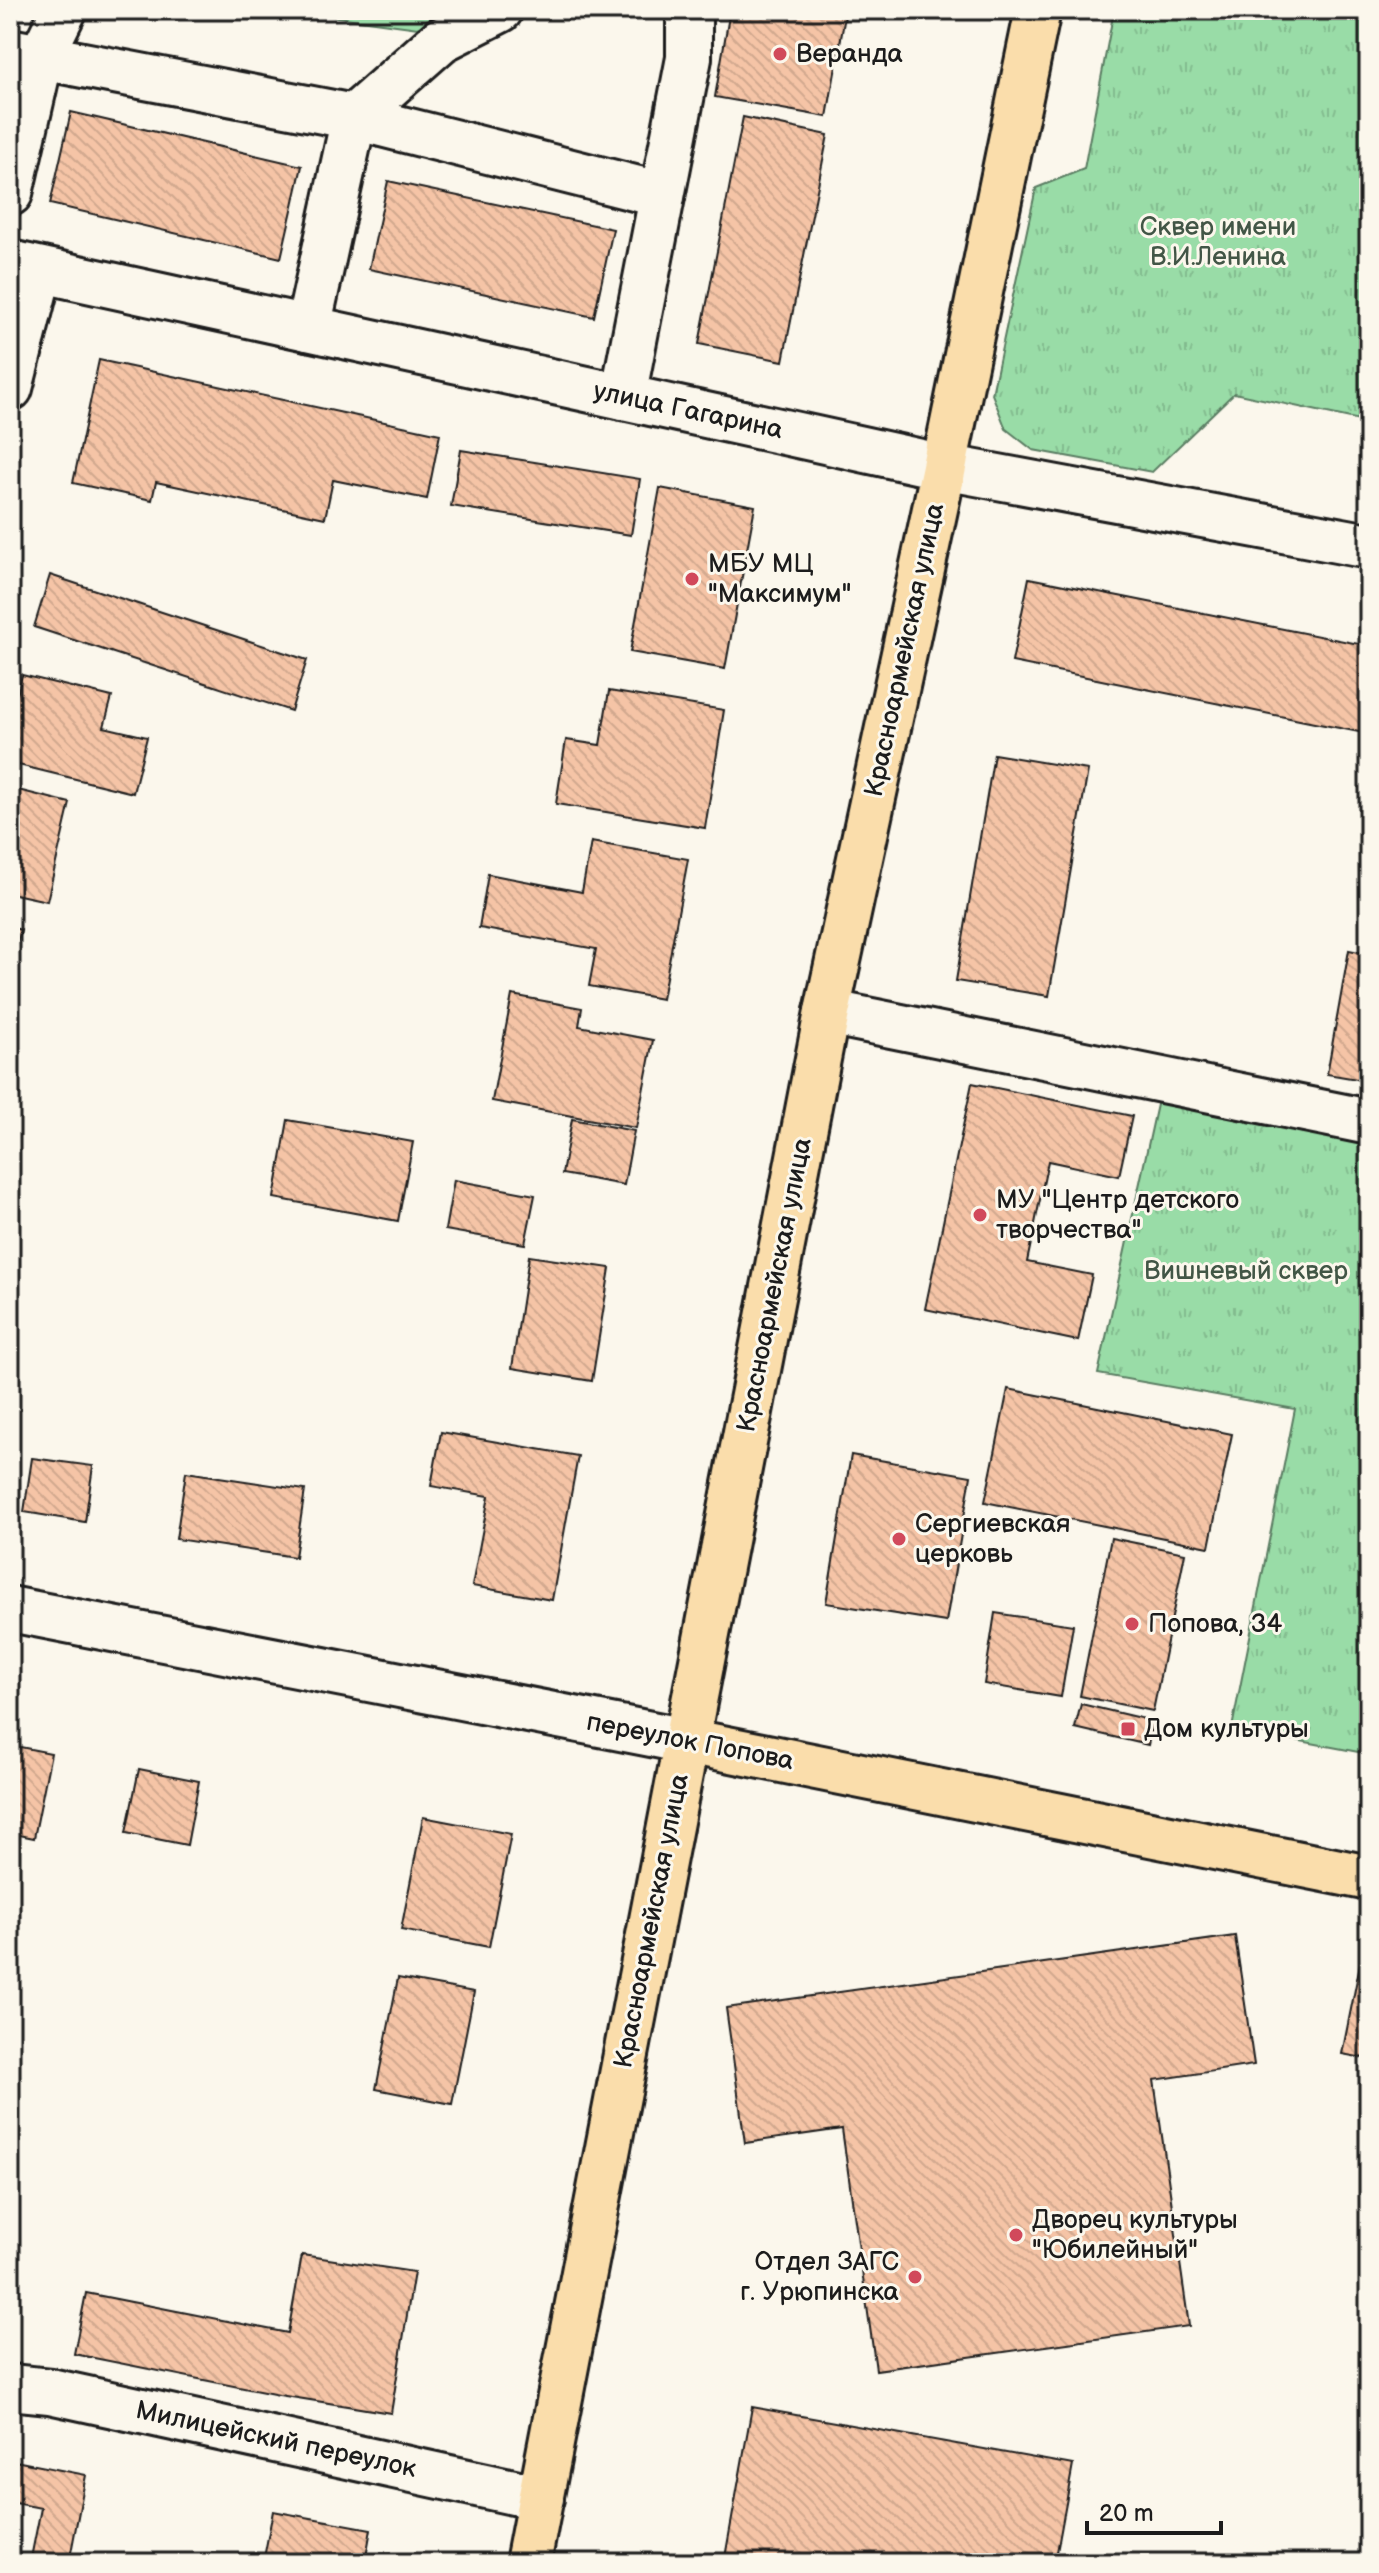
<svg xmlns="http://www.w3.org/2000/svg" width="1379" height="2573" font-family="'Balsamiq Sans',sans-serif">
<defs>
<pattern id="grass-tufts" width="24" height="20" patternUnits="userSpaceOnUse" patternTransform="scale(2)"><rect width="24" height="20" fill="#99dca7"/><path d="M3 7l-1-3M5 7V3M7 7l1-3M15 17l-1-3M17 17v-4M19 17l1-3" fill="none" stroke="#83bc8f"/></pattern>
<pattern id="building-back-hatch" width="6" height="6" patternUnits="userSpaceOnUse" patternTransform="scale(2)"><rect width="6" height="6" fill="#f5c4a6"/><path d="M-1 5l2 2M0 0l6 6M5-1l2 2" fill="none" stroke="#d1a88e"/></pattern>
</defs>
<rect width="100%" height="100%" fill="#fbf7ec"/>
<filter id="ink" filterUnits="userSpaceOnUse"><feTurbulence type="fractalNoise" baseFrequency=".0125" numOctaves="2"/><feDisplacementMap in="SourceGraphic" scale="16" xChannelSelector="R" yChannelSelector="G"/><feConvolveMatrix kernelMatrix="1 2 1 2 8 2 1 2 1" color-interpolation-filters="sRGB"/></filter>
<g filter="url(#ink)">
<g fill="url(#grass-tufts)" stroke="#5a7c62" stroke-width="2">
<polygon points="286,10 468,10 418,28"/>
<polygon points="1114,10 1369,10 1369,422 1234,393 1152,472 1033,450 1006,429 992,394 1036,188 1084,169"/>
<polygon points="1158,1100 1369,1143 1369,1754 1232,1728 1295,1409 1098,1374"/>
</g>
<g fill="url(#building-back-hatch)" stroke="#1c1c1c" stroke-width="2">
<polygon points="730,10 846,10 827,117 715,97"/>
<polygon points="71,112 302,166 281,258 50,204"/>
<polygon points="743,117 828,135 783,361 699,344"/>
<polygon points="388,181 613,229 594,317 369,269"/>
<polygon points="99,360 440,434 427,499 333,480 325,518 156,482 152,500 73,483"/>
<polygon points="461,450 640,479 631,535 451,506"/>
<polygon points="660,488 755,506 725,669 630,652"/>
<polygon points="50,575 307,660 291,711 34,627"/>
<polygon points="1029,578 1369,646 1369,734 1012,662"/>
<polygon points="22,675 112,697 104,727 147,737 133,793 10,763 10,723"/>
<polygon points="609,691 724,710 705,828 556,804 566,740 600,745"/>
<polygon points="994,754 1088,770 1049,996 956,981"/>
<polygon points="10,788 70,803 47,901 10,893"/>
<polygon points="591,842 688,859 662,999 589,986 596,949 479,928 488,874 582,892"/>
<polygon points="10,927 21,930 10,970"/>
<polygon points="1349,950 1369,954 1369,1081 1327,1074"/>
<polygon points="512,995 582,1008 579,1026 653,1040 636,1128 492,1101"/>
<polygon points="972,1083 1132,1116 1119,1176 1048,1161 1027,1262 1092,1275 1078,1341 925,1309"/>
<polygon points="572,1119 634,1131 624,1185 562,1174"/>
<polygon points="288,1120 413,1142 398,1221 274,1198"/>
<polygon points="454,1180 535,1195 525,1244 445,1230"/>
<polygon points="529,1256 610,1268 592,1381 512,1368"/>
<polygon points="1008,1389 1232,1434 1209,1547 985,1502"/>
<polygon points="441,1432 578,1456 552,1600 472,1586 489,1496 431,1486"/>
<polygon points="851,1455 971,1476 946,1622 826,1603"/>
<polygon points="32,1458 93,1466 85,1522 24,1512"/>
<polygon points="186,1472 305,1490 295,1557 176,1539"/>
<polygon points="1111,1538 1185,1553 1153,1711 1080,1696"/>
<polygon points="995,1613 1073,1625 1061,1697 984,1684"/>
<polygon points="1081,1704 1153,1721 1148,1745 1075,1728"/>
<polygon points="10,1745 51,1753 34,1838 10,1833"/>
<polygon points="139,1769 199,1781 187,1845 126,1833"/>
<polygon points="423,1817 511,1834 489,1947 401,1930"/>
<polygon points="1235,1936 1254,2065 1154,2080 1189,2326 876,2370 842,2129 745,2143 726,2008"/>
<polygon points="1360,1964 1369,1965 1369,2059 1342,2054"/>
<polygon points="398,1978 474,1992 452,2104 376,2089"/>
<polygon points="302,2255 414,2272 391,2413 279,2395 74,2354 86,2293 288,2333"/>
<polygon points="752,2407 1073,2465 1055,2563 724,2563"/>
<polygon points="10,2460 86,2475 69,2563 30,2563 41,2508 10,2502"/>
<polygon points="273,2511 371,2529 365,2563 263,2563"/>
</g>
<g fill="none" stroke-linecap="round" stroke-linejoin="round">
<g stroke="#1c1c1c" stroke-width="50">
<g id="minor">
<polyline points="10,51 354,117 662,195"/>
<polyline points="10,193 41,57 64,10"/>
<polyline points="10,263 944,467 1369,546"/>
<polyline points="308,328 354,117 441,40 500,10"/>
<polyline points="10,388 40,270"/>
<polyline points="623,397 689,58 689,10"/>
<polyline points="827,1012 1369,1122"/>
<polyline points="10,1609 687,1741"/>
<polyline points="10,2387 50,2391 541,2498"/>
</g>
</g>
<g stroke="#1c1c1c" stroke-width="50">
<g id="major">
<polyline points="687,1741 1369,1878"/>
<polyline points="528,2563 827,1012 944,467 1038,10"/>
</g>
</g>
<use href="#minor" stroke="#fbf7ec" stroke-width="44"/>
<use href="#major" stroke="#faddab" stroke-width="44"/>
</g>
</g>
<g fill="#d1495b" stroke="#fbf7ec" stroke-width="3">
<circle cx="780" cy="54" r="8"/>
<circle cx="692" cy="579" r="8"/>
<circle cx="980" cy="1215" r="8"/>
<circle cx="899" cy="1539" r="8"/>
<circle cx="1132" cy="1624" r="8"/>
<rect x="1120" y="1721" width="16" height="16" rx="4"/>
<circle cx="1016" cy="2235" r="8"/>
<circle cx="915" cy="2277" r="8"/>
</g>
<g text-anchor="middle" dominant-baseline="central" stroke-width="6" stroke-linejoin="round" paint-order="stroke">
<g font-size="26" fill="#1c1c1c" stroke="#fbf7ec" text-anchor="start">
<text x="796" y="54">Веранда</text>
<text x="708" y="564">МБУ МЦ<tspan x="708" dy="30">"Максимум"</tspan></text>
<text x="996" y="1200">МУ "Центр детского<tspan x="996" dy="30">творчества"</tspan></text>
<text x="915" y="1524">Сергиевская<tspan x="915" dy="30">церковь</tspan></text>
<text x="1148" y="1624">Попова, 34</text>
<text x="1144" y="1729">Дом культуры</text>
<text x="1032" y="2220">Дворец культуры<tspan x="1032" dy="30">"Юбилейный"</tspan></text>
<text x="899" y="2262" text-anchor="end">Отдел ЗАГС<tspan x="899" dy="30">г. Урюпинска</tspan></text>
</g>
<g font-size="26" fill="#425646" stroke="#fbf7ec">
<text x="1218" y="227">Сквер имени<tspan x="1218" dy="30">В.И.Ленина</tspan></text>
<text x="1246" y="1271">Вишневый сквер</text>
</g>
<g font-size="26" fill="#1c1c1c" stroke="#fbf7ec">
<text transform="translate(688 411) rotate(12)">улица Гагарина</text>
<text transform="translate(905 650) rotate(-78)">Красноармейская улица</text>
<text transform="translate(775 1285) rotate(-79)">Красноармейская улица</text>
<text transform="translate(690 1742) rotate(11)">переулок Попова</text>
<text transform="translate(652 1921) rotate(-79)">Красноармейская улица</text>
<text transform="translate(276 2440) rotate(12)">Милицейский переулок</text>
</g>
</g>
<rect width="1379" height="2573" fill="none" stroke="#fbf7ec" stroke-width="40"/>
<rect x="20" y="20" width="1339" height="2533" fill="none" stroke="#1c1c1c" stroke-width="3" filter="url(#ink)"/>
<path d="M1087 2521v12h134v-12" fill="none" stroke="#1c1c1c" stroke-width="4"/>
<text x="1099" y="2521" font-size="24" fill="#1c1c1c" stroke="#fbf7ec" stroke-width="6" paint-order="stroke">20 m</text>
</svg>
